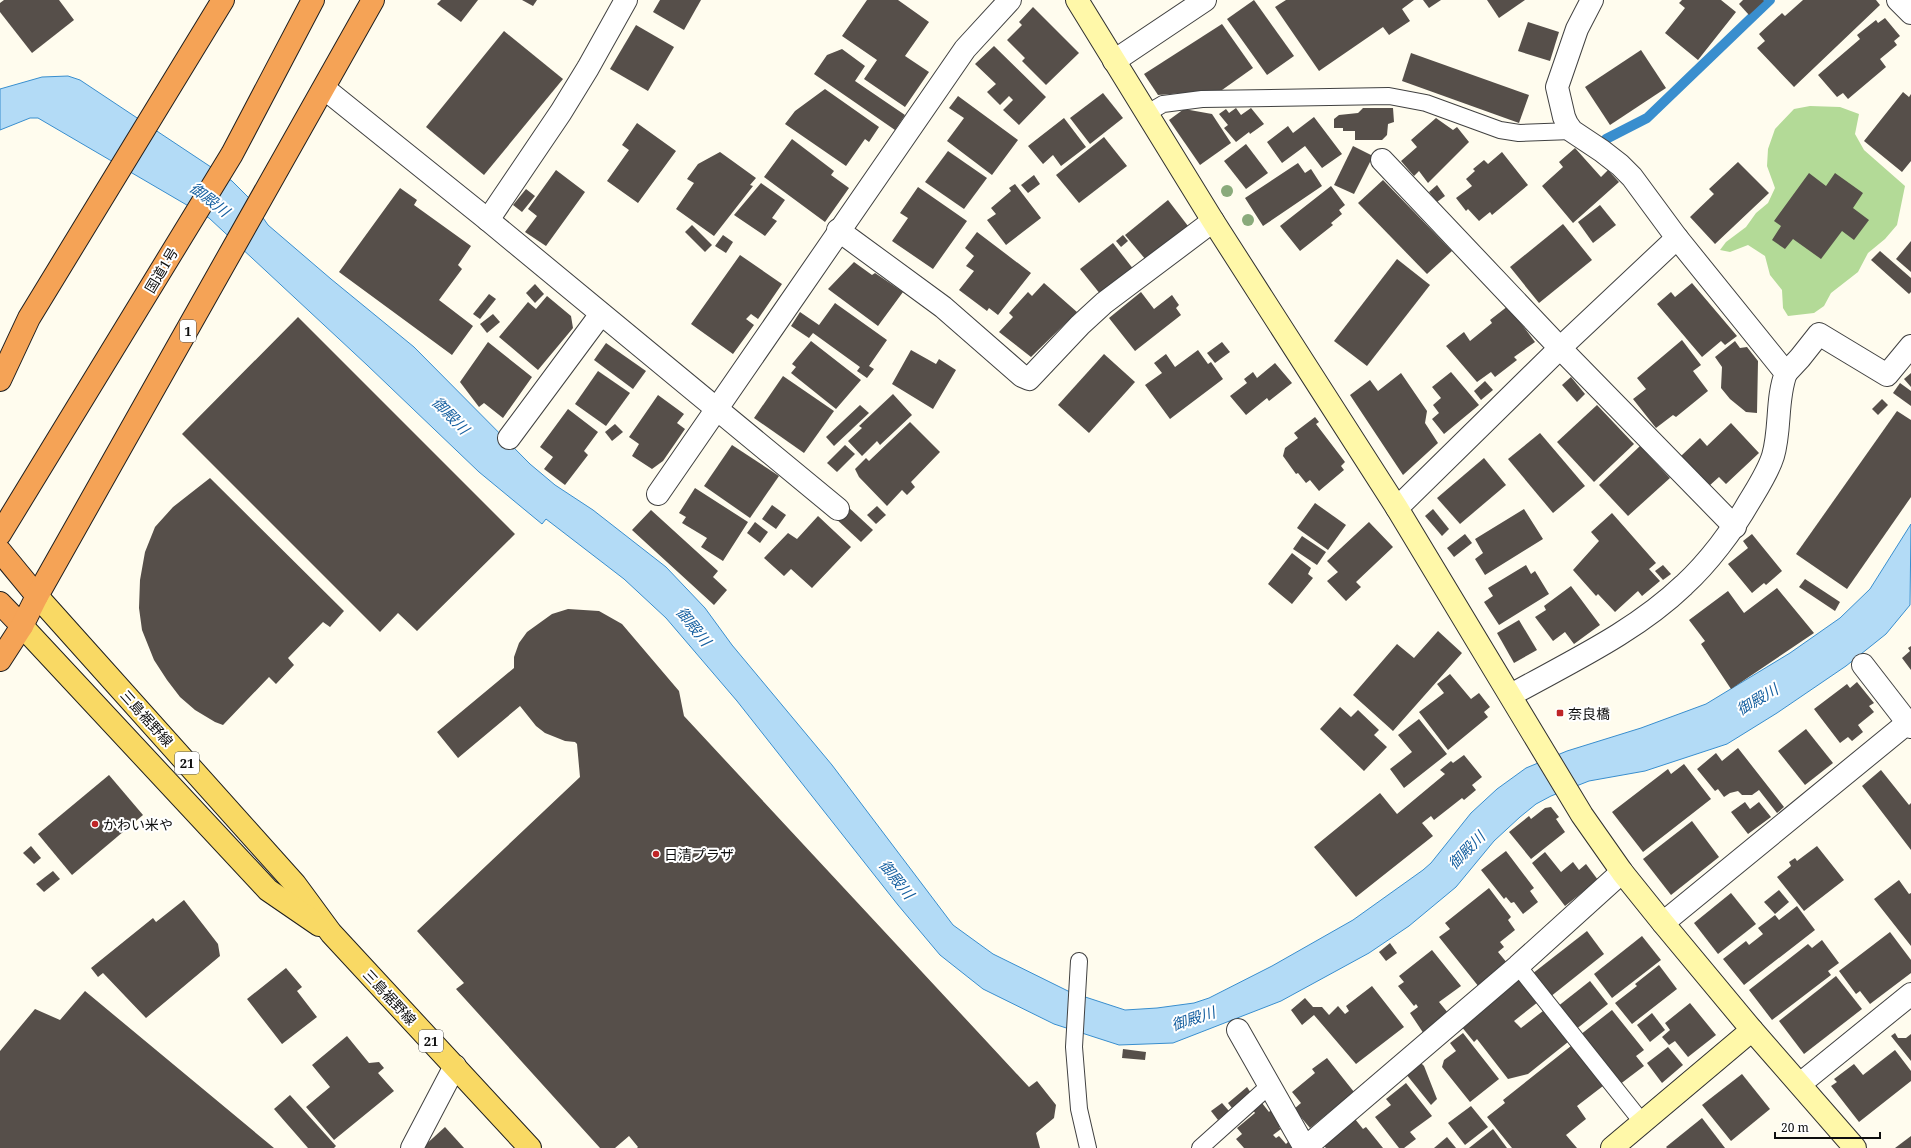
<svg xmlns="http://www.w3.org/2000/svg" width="1911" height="1148" font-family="'Noto Serif','Noto Sans JP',serif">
<rect width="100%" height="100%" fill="#fffcee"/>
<polygon fill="#b3da97" points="1810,106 1840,107 1859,114 1855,134 1864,150 1905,186 1897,225 1885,239 1868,253 1858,272 1831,293 1824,306 1814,313 1788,316 1783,308 1782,290 1770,275 1765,256 1748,245 1730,252 1720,250 1726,242 1746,227 1756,213 1768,203 1775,188 1767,166 1768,149 1775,129 1794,109"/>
<polygon fill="#b3dbf6" stroke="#398ece" points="68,76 80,80 232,181 250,199 268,225 331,279 414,347 530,464 555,485 593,510 666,567 705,608 732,645 832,765 953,925 993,954 1070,992 1125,1010 1157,1008 1194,1003 1209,998 1272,966 1353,920 1423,870 1431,863 1471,813 1497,789 1526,768 1567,751 1641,728 1706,704 1790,653 1840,618 1870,589 1911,524 1910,605 1886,634 1846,666 1777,713 1727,744 1645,771 1589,781 1551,796 1536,804 1520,817 1494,841 1456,887 1409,926 1369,953 1281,1001 1173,1043 1119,1045 1054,1024 983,989 940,955 898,905 737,701 666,618 624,579 546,519 542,524 479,472 367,365 209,218 38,118 30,118 0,130 0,89 42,77"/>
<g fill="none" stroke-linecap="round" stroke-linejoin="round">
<polyline stroke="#398ece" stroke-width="10" points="1606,139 1647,118 1770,0"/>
</g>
<g fill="#564f4a">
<polygon points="4,0 59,0 74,20 32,53 0,12 0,3"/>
<polygon points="441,0 478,0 461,22 437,4"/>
<polygon points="522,0 537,0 533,6"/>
<polygon points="660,0 701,0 684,30 653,12"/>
<polygon points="867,0 898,0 929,22 905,56 929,72 905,107 864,79 877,60 842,36"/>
<polygon points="1254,0 1294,56 1267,75 1227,19"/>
<polygon points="1286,0 1414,0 1402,9 1410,21 1389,35 1383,27 1319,71 1275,7"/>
<polygon points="1423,0 1441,0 1429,8"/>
<polygon points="1487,0 1525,0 1499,18"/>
<polygon points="1682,0 1721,0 1736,12 1698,60 1665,33 1685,8 1679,3"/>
<polygon points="1743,0 1763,0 1764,1 1749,15 1739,4"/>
<polygon points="1803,0 1876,0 1880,5 1794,87 1757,48 1765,41 1759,34 1782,13 1785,16"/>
<polygon points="1033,7 1079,53 1046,85 1022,61 1025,58 1007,40 1022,25 1019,22"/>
<polygon points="1885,18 1900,36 1894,41 1897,45 1880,59 1886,67 1848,99 1843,93 1837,97 1818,75 1860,39 1857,35 1876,20 1878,23"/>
<polygon points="1528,22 1559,32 1550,61 1518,51"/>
<polygon points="1222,24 1253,68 1222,90 1158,95 1144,74"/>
<polygon points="636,25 674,47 648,91 610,69"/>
<polygon points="504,31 563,79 484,175 426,127"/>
<polygon points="994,46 1046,97 1019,125 1003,110 1013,100 1009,96 1000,105 987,92 996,84 975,64"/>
<polygon points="842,49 865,66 855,81 905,115 895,130 814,74 827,55"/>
<polygon points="1641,50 1666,88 1610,125 1585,87"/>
<polygon points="1411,53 1529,95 1519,123 1402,81"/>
<polygon points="825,89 879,127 869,142 865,139 846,166 785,124 795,111"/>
<polygon points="1903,92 1909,97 1911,94 1911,161 1902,172 1864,141"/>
<polygon points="1103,93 1123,118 1090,144 1070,118"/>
<polygon points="958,96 1018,140 992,175 947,141 964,118 949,108"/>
<polygon points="1236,108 1241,115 1251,108 1264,124 1250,134 1249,132 1236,142 1224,128 1228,125 1219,114 1226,109 1229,113"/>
<polygon points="1363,108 1393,108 1394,122 1388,124 1387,135 1382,140 1355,140 1355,131 1343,131 1343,128 1334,128 1334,119 1339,115 1358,113"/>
<polygon points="1184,109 1212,114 1231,143 1200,165 1169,120"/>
<polygon points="1314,117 1342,154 1322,168 1305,146 1282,163 1267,142 1288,126 1293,133"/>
<polygon points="1064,118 1086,147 1061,166 1053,155 1043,164 1028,146"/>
<polygon points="1436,118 1453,130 1457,127 1469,142 1428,183 1419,171 1414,176 1401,161 1417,147 1411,140"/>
<polygon points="637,123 676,151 638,203 607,181 629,150 622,145"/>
<polygon points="1104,137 1127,166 1079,203 1056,175"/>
<polygon points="792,139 834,171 831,175 849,188 825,222 764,177"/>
<polygon points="1246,144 1268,173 1246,189 1224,161"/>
<polygon points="1353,146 1373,156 1354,194 1334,185"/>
<polygon points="1575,148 1601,177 1608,170 1619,182 1573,223 1542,186 1563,167 1559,162"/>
<polygon points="948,151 987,178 964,209 925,182"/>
<polygon points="720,152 756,178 750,185 753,186 714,236 676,209 694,183 687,179 698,164"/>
<polygon points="1502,152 1528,185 1492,215 1490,212 1479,221 1468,209 1466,211 1456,198 1472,186 1466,179 1475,171 1473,169 1484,160 1488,164"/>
<polygon points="1738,162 1769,193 1715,244 1690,217 1714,194 1709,189"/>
<polygon points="1298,163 1305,173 1311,169 1322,186 1263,226 1245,198"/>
<polygon points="556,170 585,192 546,246 525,232 537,216 528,209"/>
<polygon points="1809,173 1826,186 1835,173 1863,193 1853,208 1869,220 1854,240 1842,231 1821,259 1793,239 1785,249 1772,240 1781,226 1774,221"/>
<polygon points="1034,175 1040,184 1028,193 1021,185"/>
<polygon points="1383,180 1452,251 1427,274 1358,203"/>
<polygon points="761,183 785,200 772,218 777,221 765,236 734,215"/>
<polygon points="1015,184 1041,218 1006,245 987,220 996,214 991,208 1011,191 1009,188"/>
<polygon points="1437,185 1445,196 1437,202 1429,192"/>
<polygon points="1331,186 1345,205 1339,210 1342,214 1331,223 1333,225 1300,251 1280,226"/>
<polygon points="918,187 967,221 933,269 892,241 908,218 900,213"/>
<polygon points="400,188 417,200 414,205 471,246 458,265 462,269 439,300 473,326 452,355 339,272"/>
<polygon points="526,189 535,196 522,212 513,205"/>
<polygon points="1168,200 1188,226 1146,260 1125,235"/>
<polygon points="1600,205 1616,225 1593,243 1578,222"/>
<polygon points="1563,224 1592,260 1539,303 1510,267"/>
<polygon points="692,225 712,245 705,252 685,232"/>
<polygon points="977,232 1031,273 998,315 989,308 987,311 959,290 974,271 966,266 974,256 965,248"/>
<polygon points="723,235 733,242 726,253 715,246"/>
<polygon points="1123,235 1128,241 1121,247 1116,241"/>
<polygon points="1911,241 1911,272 1896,259"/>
<polygon points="1113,243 1134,270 1101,295 1080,269"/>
<polygon points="1880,251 1911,278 1911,292 1909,294 1871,260"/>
<polygon points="740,255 782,284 758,319 751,314 746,319 754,325 733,354 691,324"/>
<polygon points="1397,259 1430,285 1367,366 1334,341"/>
<polygon points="854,262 872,275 875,273 903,292 878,326 828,289"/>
<polygon points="1044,283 1077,312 1031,357 999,332 1013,317 1009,313 1028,292 1032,296"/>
<polygon points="1692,283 1737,336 1725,345 1721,341 1702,357 1657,304 1671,292 1675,297"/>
<polygon points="535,284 544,294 535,303 526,293"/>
<polygon points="1141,292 1154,309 1172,295 1179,305 1176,308 1181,315 1135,351 1109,318"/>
<polygon points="489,294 496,299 480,319 473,314"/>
<polygon points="547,296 571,316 573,328 538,370 499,337 528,302 536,309"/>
<polygon points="835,303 887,340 869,366 874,369 867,378 857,371 860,367 813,333 809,338 791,326 800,312 819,325"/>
<polygon points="1508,306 1535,342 1514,357 1517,360 1495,377 1491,372 1477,382 1446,346 1464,332 1470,341 1492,323 1490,320"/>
<polygon points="493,314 500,322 487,333 480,324"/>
<polygon points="298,317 515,534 417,631 398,613 380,632 182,434"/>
<polygon points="1682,340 1701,365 1693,371 1708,391 1676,417 1673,415 1656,428 1633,399 1646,389 1637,378"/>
<polygon points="811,341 861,380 836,409 791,373 796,367 792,364"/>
<polygon points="1735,341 1740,348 1747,347 1758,361 1757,413 1746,412 1730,399 1721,388 1722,367 1715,357"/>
<polygon points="488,342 532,377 503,418 484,403 479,407 460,382"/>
<polygon points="1222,342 1230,352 1215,363 1207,353"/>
<polygon points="606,343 646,371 633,389 594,360"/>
<polygon points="911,350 936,364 939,359 956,370 933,409 892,384"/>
<polygon points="1198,350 1208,364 1211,362 1223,379 1170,419 1145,385 1162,373 1154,363 1166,354 1175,367"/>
<polygon points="1104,354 1135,382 1089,433 1058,405"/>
<polygon points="1275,363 1292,383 1269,401 1267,398 1246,415 1230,396 1247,383 1244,379 1253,372 1257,378"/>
<polygon points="598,371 630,393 606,426 575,404"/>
<polygon points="1451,372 1479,405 1444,434 1432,419 1439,413 1433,405 1441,398 1432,387"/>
<polygon points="1401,373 1427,411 1425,423 1438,443 1403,475 1350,395 1370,380 1378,391"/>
<polygon points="1911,373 1911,387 1904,379"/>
<polygon points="783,376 834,411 804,453 754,418"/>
<polygon points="1571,377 1585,394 1577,402 1562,385"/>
<polygon points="1485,381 1493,390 1481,400 1474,391"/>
<polygon points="1900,383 1911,391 1911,406 1893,393"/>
<polygon points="893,394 912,415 880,445 877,441 862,456 848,441 862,428 859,426"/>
<polygon points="658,395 684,414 677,423 685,429 663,461 652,469 632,456 639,444 629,437"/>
<polygon points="1882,399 1888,405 1878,415 1872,409"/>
<polygon points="860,405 869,413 834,446 826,437"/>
<polygon points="1597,405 1634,444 1594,482 1557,442"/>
<polygon points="568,409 598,432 584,451 588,455 565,485 544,469 553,457 540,447"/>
<polygon points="1897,411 1911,420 1911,497 1847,589 1796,554"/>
<polygon points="1315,417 1319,422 1316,424 1345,462 1341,466 1344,470 1319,491 1310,480 1306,483 1298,473 1296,474 1283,456 1285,448 1298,438 1294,433"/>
<polygon points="910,422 940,452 911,482 915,487 907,495 902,490 887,506 859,477 855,469 866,458 869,461"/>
<polygon points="1731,423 1759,453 1726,484 1719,477 1709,486 1681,456 1700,438 1707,446"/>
<polygon points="615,424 623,432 612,441 605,432"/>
<polygon points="1540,433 1585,486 1553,513 1508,459"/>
<polygon points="732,445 779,476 750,518 704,486"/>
<polygon points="845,445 855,454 837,472 827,463"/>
<polygon points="1640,446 1670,478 1628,516 1599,485"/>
<polygon points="1484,458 1506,485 1460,524 1437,498"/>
<polygon points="210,478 344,611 330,627 323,622 288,658 294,665 276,684 269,677 223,725 215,722 195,710 180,697 167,680 154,660 142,630 139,608 140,580 145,552 155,527 173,507"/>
<polygon points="695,488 748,522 723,561 701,547 707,538 682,523 686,517 679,513"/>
<polygon points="1315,503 1346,525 1328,550 1297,528"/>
<polygon points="772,505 786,515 776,529 762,519"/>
<polygon points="846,505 873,530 861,542 834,517"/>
<polygon points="877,506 886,515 876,524 867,515"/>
<polygon points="1433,509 1449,529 1442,536 1425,516"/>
<polygon points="1524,509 1543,539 1485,575 1475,559 1483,553 1475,539"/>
<polygon points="651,510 718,571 713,577 727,590 714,605 632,530"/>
<polygon points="1612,513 1656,563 1649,569 1660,581 1642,596 1638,591 1615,612 1598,594 1596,596 1573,570 1599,541 1591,532"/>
<polygon points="818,516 851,547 812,588 791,569 784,576 764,558 788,533 797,539"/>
<polygon points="755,522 768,532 760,543 747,533"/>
<polygon points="1369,522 1393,547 1356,582 1361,587 1346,601 1327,581 1338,572 1327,561"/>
<polygon points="1465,534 1472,543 1454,557 1447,548"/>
<polygon points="1752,534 1782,571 1766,585 1764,583 1752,593 1728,564 1748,548 1743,541"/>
<polygon points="1302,536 1326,552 1317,565 1293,549"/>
<polygon points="1292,553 1311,568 1308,574 1313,578 1292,604 1268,584"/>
<polygon points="1526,565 1531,574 1535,571 1549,594 1499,625 1484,602 1493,596 1488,588"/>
<polygon points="1663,565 1671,574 1663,580 1655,571"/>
<polygon points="1805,579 1840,602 1835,611 1799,587"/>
<polygon points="1571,586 1600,625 1574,644 1565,632 1553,641 1535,617 1546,610 1544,606"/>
<polygon points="1777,588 1814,633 1731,689 1701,644 1705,641 1689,620 1728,591 1744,613"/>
<polygon points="568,609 599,611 622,624 679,691 684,716 1029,1087 1037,1081 1056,1105 1054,1118 1036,1133 1040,1148 637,1148 638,1147 629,1136 615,1148 600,1148 456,989 464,983 417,931 580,777 577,744 575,742 565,741 545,733 536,726 520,706 458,758 437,732 514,668 514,657 519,643 527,632 552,614"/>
<polygon points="1519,620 1537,650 1514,663 1497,633"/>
<polygon points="1438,631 1462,653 1393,731 1353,695 1397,644 1414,658"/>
<polygon points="1911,646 1911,670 1902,658 1910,651 1908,648"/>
<polygon points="1450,674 1471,699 1479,693 1490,707 1484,712 1488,717 1448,750 1419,712 1444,693 1437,684"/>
<polygon points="1857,682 1874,703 1869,706 1874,712 1858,725 1863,732 1852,741 1848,737 1840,743 1814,709 1847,684 1850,688"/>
<polygon points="1340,707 1351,717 1358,710 1379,730 1374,735 1387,747 1364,771 1320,729"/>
<polygon points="1419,719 1447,754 1404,788 1390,769 1412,752 1398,735"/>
<polygon points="1806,729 1833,763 1805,785 1778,751"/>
<polygon points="1738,748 1784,807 1777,813 1759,790 1752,795 1742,795 1738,791 1730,793 1724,797 1718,789 1715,791 1697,769 1716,753 1722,761"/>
<polygon points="1464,755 1482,777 1472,785 1476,790 1464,800 1462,798 1434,820 1431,816 1422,823 1433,836 1356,897 1314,847 1380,793 1397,814 1445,774 1440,770 1451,761 1453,763"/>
<polygon points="1684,764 1711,799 1643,852 1612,812 1668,769 1671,774"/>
<polygon points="1881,770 1909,805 1911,803 1911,850 1862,786"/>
<polygon points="109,775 143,815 72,875 38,834"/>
<polygon points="1745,802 1750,809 1759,802 1771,817 1748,834 1731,812"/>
<polygon points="1551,807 1559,817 1556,819 1565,832 1531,859 1509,832 1529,816 1531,819 1545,808"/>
<polygon points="1692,821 1719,857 1671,895 1643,859"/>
<polygon points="31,846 41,858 34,864 23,853"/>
<polygon points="1817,846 1844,880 1804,911 1777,877 1791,866 1789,862 1795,858 1797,861"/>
<polygon points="1506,851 1534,888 1530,891 1538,902 1523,914 1514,902 1511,903 1506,897 1504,899 1481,870"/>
<polygon points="1545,852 1561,872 1573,862 1579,870 1586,864 1598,880 1565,906 1532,863"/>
<polygon points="53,871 60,879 44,892 36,884"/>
<polygon points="1899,880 1909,894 1911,893 1911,946 1874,899"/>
<polygon points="1489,888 1511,917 1508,920 1515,930 1500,942 1504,947 1498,952 1508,964 1479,987 1439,937 1450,929 1445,923"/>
<polygon points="1779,890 1789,902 1775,914 1764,902"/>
<polygon points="1731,893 1756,924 1718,954 1694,923"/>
<polygon points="184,900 218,944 220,956 146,1018 103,973 98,977 91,968 153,918 156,922"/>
<polygon points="1797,906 1815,930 1744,985 1723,959 1746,941 1749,945 1763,934 1758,928 1775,915 1779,920"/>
<polygon points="1587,931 1604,954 1550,997 1532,974"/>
<polygon points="1890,932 1911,960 1911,973 1870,1004 1860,991 1856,994 1839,971"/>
<polygon points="1642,936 1661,960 1612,998 1594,974"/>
<polygon points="1822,940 1839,963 1828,971 1831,975 1772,1020 1749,990 1808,944 1812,948"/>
<polygon points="1390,943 1397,953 1386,961 1379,952"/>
<polygon points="1432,950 1461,986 1439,1002 1449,1014 1424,1034 1410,1013 1418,1007 1416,1004 1414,1006 1398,986 1404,982 1399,976"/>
<polygon points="1659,965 1677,989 1632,1024 1615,1003 1637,986 1635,984"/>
<polygon points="286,968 302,987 297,991 317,1017 282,1044 247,999"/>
<polygon points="1518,976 1538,1002 1514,1021 1521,1028 1543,1011 1568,1042 1528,1074 1508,1079 1477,1039 1474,1042 1461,1026"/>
<polygon points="1836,976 1862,1009 1804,1054 1779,1021"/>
<polygon points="1590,981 1608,1004 1575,1030 1557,1007"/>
<polygon points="1372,986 1404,1027 1356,1064 1314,1015 1302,1025 1291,1010 1305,998 1313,1007 1322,1007 1329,1015 1338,1006 1345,1014 1349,1011 1346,1006"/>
<polygon points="85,991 274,1148 0,1148 0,1051 35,1009 60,1020"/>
<polygon points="1690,1003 1716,1035 1688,1057 1675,1041 1669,1045 1662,1037 1670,1030 1665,1023"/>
<polygon points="1612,1010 1644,1050 1636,1056 1644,1066 1619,1085 1580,1035"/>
<polygon points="1652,1013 1665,1030 1650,1042 1637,1025"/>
<polygon points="1463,1033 1499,1079 1470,1102 1442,1067 1444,1060 1456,1051 1450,1043"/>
<polygon points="1895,1033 1898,1038 1906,1038 1911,1034 1911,1061 1891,1036"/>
<polygon points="347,1036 369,1063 379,1062 384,1068 378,1073 394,1091 334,1140 306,1107 330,1087 312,1065"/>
<polygon points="1571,1046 1603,1086 1577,1106 1586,1119 1566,1135 1577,1148 1512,1148 1487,1117 1505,1103 1503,1100"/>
<polygon points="1668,1047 1683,1065 1662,1083 1647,1063"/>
<polygon points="1123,1049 1146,1052 1145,1060 1122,1058"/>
<polygon points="1895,1050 1911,1071 1911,1081 1859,1122 1831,1086 1837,1082 1834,1079 1854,1064 1863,1075"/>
<polygon points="1327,1058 1354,1092 1310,1128 1294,1109 1301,1103 1292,1092 1315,1073 1312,1069"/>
<polygon points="1421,1063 1424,1066 1437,1099 1431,1105 1406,1074"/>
<polygon points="1742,1074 1770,1109 1731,1141 1702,1105"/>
<polygon points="1406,1083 1432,1116 1410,1132 1416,1139 1404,1148 1399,1148 1375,1117 1391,1105 1386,1099"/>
<polygon points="1247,1087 1251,1093 1232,1108 1228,1103"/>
<polygon points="290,1095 336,1146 334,1148 308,1148 274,1109"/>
<polygon points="1222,1103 1229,1111 1218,1120 1211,1111"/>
<polygon points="1262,1103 1269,1112 1271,1110 1282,1124 1279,1127 1281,1129 1273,1135 1276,1138 1279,1136 1286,1144 1288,1142 1292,1148 1244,1148 1236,1139 1242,1134 1237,1128 1255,1113 1253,1110"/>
<polygon points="1471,1106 1488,1127 1465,1145 1448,1123"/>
<polygon points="1702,1118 1725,1148 1667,1148 1666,1147"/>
<polygon points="1355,1119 1363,1129 1366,1127 1383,1148 1326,1148 1323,1145"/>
<polygon points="445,1127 464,1148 422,1148"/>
<polygon points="1493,1129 1507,1148 1469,1148"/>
<polygon points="1911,1136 1911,1148 1895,1148"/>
<polygon points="1447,1137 1456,1148 1434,1148"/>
</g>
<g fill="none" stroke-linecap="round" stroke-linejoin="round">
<g stroke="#414141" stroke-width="18">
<g id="lane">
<polyline points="1146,114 1163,104 1202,99 1389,96 1426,103 1500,130 1519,133 1572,131"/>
<polyline points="1079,961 1074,1047 1079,1109 1088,1148"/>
<polyline points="1518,966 1642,1122"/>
<polyline points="1200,1148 1269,1086"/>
</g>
</g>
<g stroke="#414141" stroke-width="24">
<g id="street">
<polyline points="1898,0 1911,13"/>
<polyline points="1114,61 1205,0"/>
<polyline points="325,89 488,220 838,509"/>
<polyline points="1382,160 1560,348 1735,527"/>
<polyline points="488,220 561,112 588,68 626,0"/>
<polyline points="838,230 943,307 1022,376 1029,379 1080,325 1104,303 1213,221"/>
<polyline points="1786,373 1800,358 1819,334 1887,375 1911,346"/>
<polyline points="509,438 601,314"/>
<polyline points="658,494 965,49 1010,0"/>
<polyline points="1397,508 1560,348 1677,238"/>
<polyline points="1863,665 1911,727"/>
<path d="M 1511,695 C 1570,662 1635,632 1684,585 C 1708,563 1733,530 1749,502 C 1758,487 1768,472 1773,456 C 1781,429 1776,399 1786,373 L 1677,238 L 1632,177 L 1620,165 L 1602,151 L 1572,131 L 1567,124 L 1564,117 L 1557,87 L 1577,29 L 1592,0"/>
<polyline points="1663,923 1911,720"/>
<polyline points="1238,1030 1305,1148"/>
<polyline points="1800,1084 1911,994"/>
<polyline points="412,1148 455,1066"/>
<polyline points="1305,1148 1518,966 1622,872"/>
</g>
</g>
<g stroke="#303030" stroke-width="24">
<g id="secondary">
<polyline points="1077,0 1213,221 1397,508 1582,815 1622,872 1663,923 1752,1030 1855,1148"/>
<polyline points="1612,1148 1752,1030"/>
</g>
</g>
<g stroke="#1f1f1f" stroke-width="24">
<g id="primary">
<polyline points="37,596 295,884 331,933 530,1148"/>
<polyline points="22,626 268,890 319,925"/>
</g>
</g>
<g stroke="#1f1f1f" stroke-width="24">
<g id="highway">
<polyline points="0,380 29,318 223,0"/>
<polyline points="0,534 232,154 313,0"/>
<polyline points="0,551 37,596"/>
<polyline points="0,603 22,626"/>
<polyline points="0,660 22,626 37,596 373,0"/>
</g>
</g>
<use href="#lane" stroke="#fff" stroke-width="16"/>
<use href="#street" stroke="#fff" stroke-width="22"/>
<use href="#secondary" stroke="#fff8a9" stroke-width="22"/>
<use href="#primary" stroke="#f9d964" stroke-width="22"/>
<use href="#highway" stroke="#f5a356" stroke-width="22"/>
</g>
<g fill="#8aaa7b">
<circle cx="1227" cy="191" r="6"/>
<circle cx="1248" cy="220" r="6"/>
</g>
<g fill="#bf2527" stroke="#fff" stroke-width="1.5">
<rect x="1556" y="709" width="8" height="8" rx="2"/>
<circle cx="95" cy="824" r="4"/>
<circle cx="656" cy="854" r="4"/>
</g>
<g text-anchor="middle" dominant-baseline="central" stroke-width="4" stroke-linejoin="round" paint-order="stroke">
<g fill="#fff" stroke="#565656" stroke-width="1">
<rect x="180" y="320" width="16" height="22" rx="3"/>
<rect x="175" y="752" width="24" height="22" rx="3"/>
<rect x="419" y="1030" width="24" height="22" rx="3"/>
</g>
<g font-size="13" font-weight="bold" fill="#0e0e0e">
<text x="188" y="331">1</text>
<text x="187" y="763">21</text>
<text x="431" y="1041">21</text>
</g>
<g font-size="14" fill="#0e0e0e" stroke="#fff">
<text transform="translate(161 270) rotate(-59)">国道1号</text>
<text transform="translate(147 718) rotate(48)">三島裾野線</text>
<text transform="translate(390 997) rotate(47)">三島裾野線</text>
</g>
<g font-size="14" fill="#0e0e0e" stroke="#fff" text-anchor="start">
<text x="1568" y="713">奈良橋</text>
<text x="103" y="824">かわい米や</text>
<text x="664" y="854">日清プラザ</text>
</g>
<g font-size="15" font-style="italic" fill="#1660a0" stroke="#fff">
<text transform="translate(210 199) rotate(38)">御殿川</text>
<text transform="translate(451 415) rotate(46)">御殿川</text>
<text transform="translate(694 626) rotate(51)">御殿川</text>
<text transform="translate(1757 699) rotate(-31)">御殿川</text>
<text transform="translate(1466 850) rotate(-46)">御殿川</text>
<text transform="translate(897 879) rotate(51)">御殿川</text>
<text transform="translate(1193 1018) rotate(-18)">御殿川</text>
</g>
</g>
<path d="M1775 1132v6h105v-6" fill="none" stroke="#0e0e0e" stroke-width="2"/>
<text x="1781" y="1132" font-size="12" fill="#0e0e0e" stroke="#ffffff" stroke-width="3" paint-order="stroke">20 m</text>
</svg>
